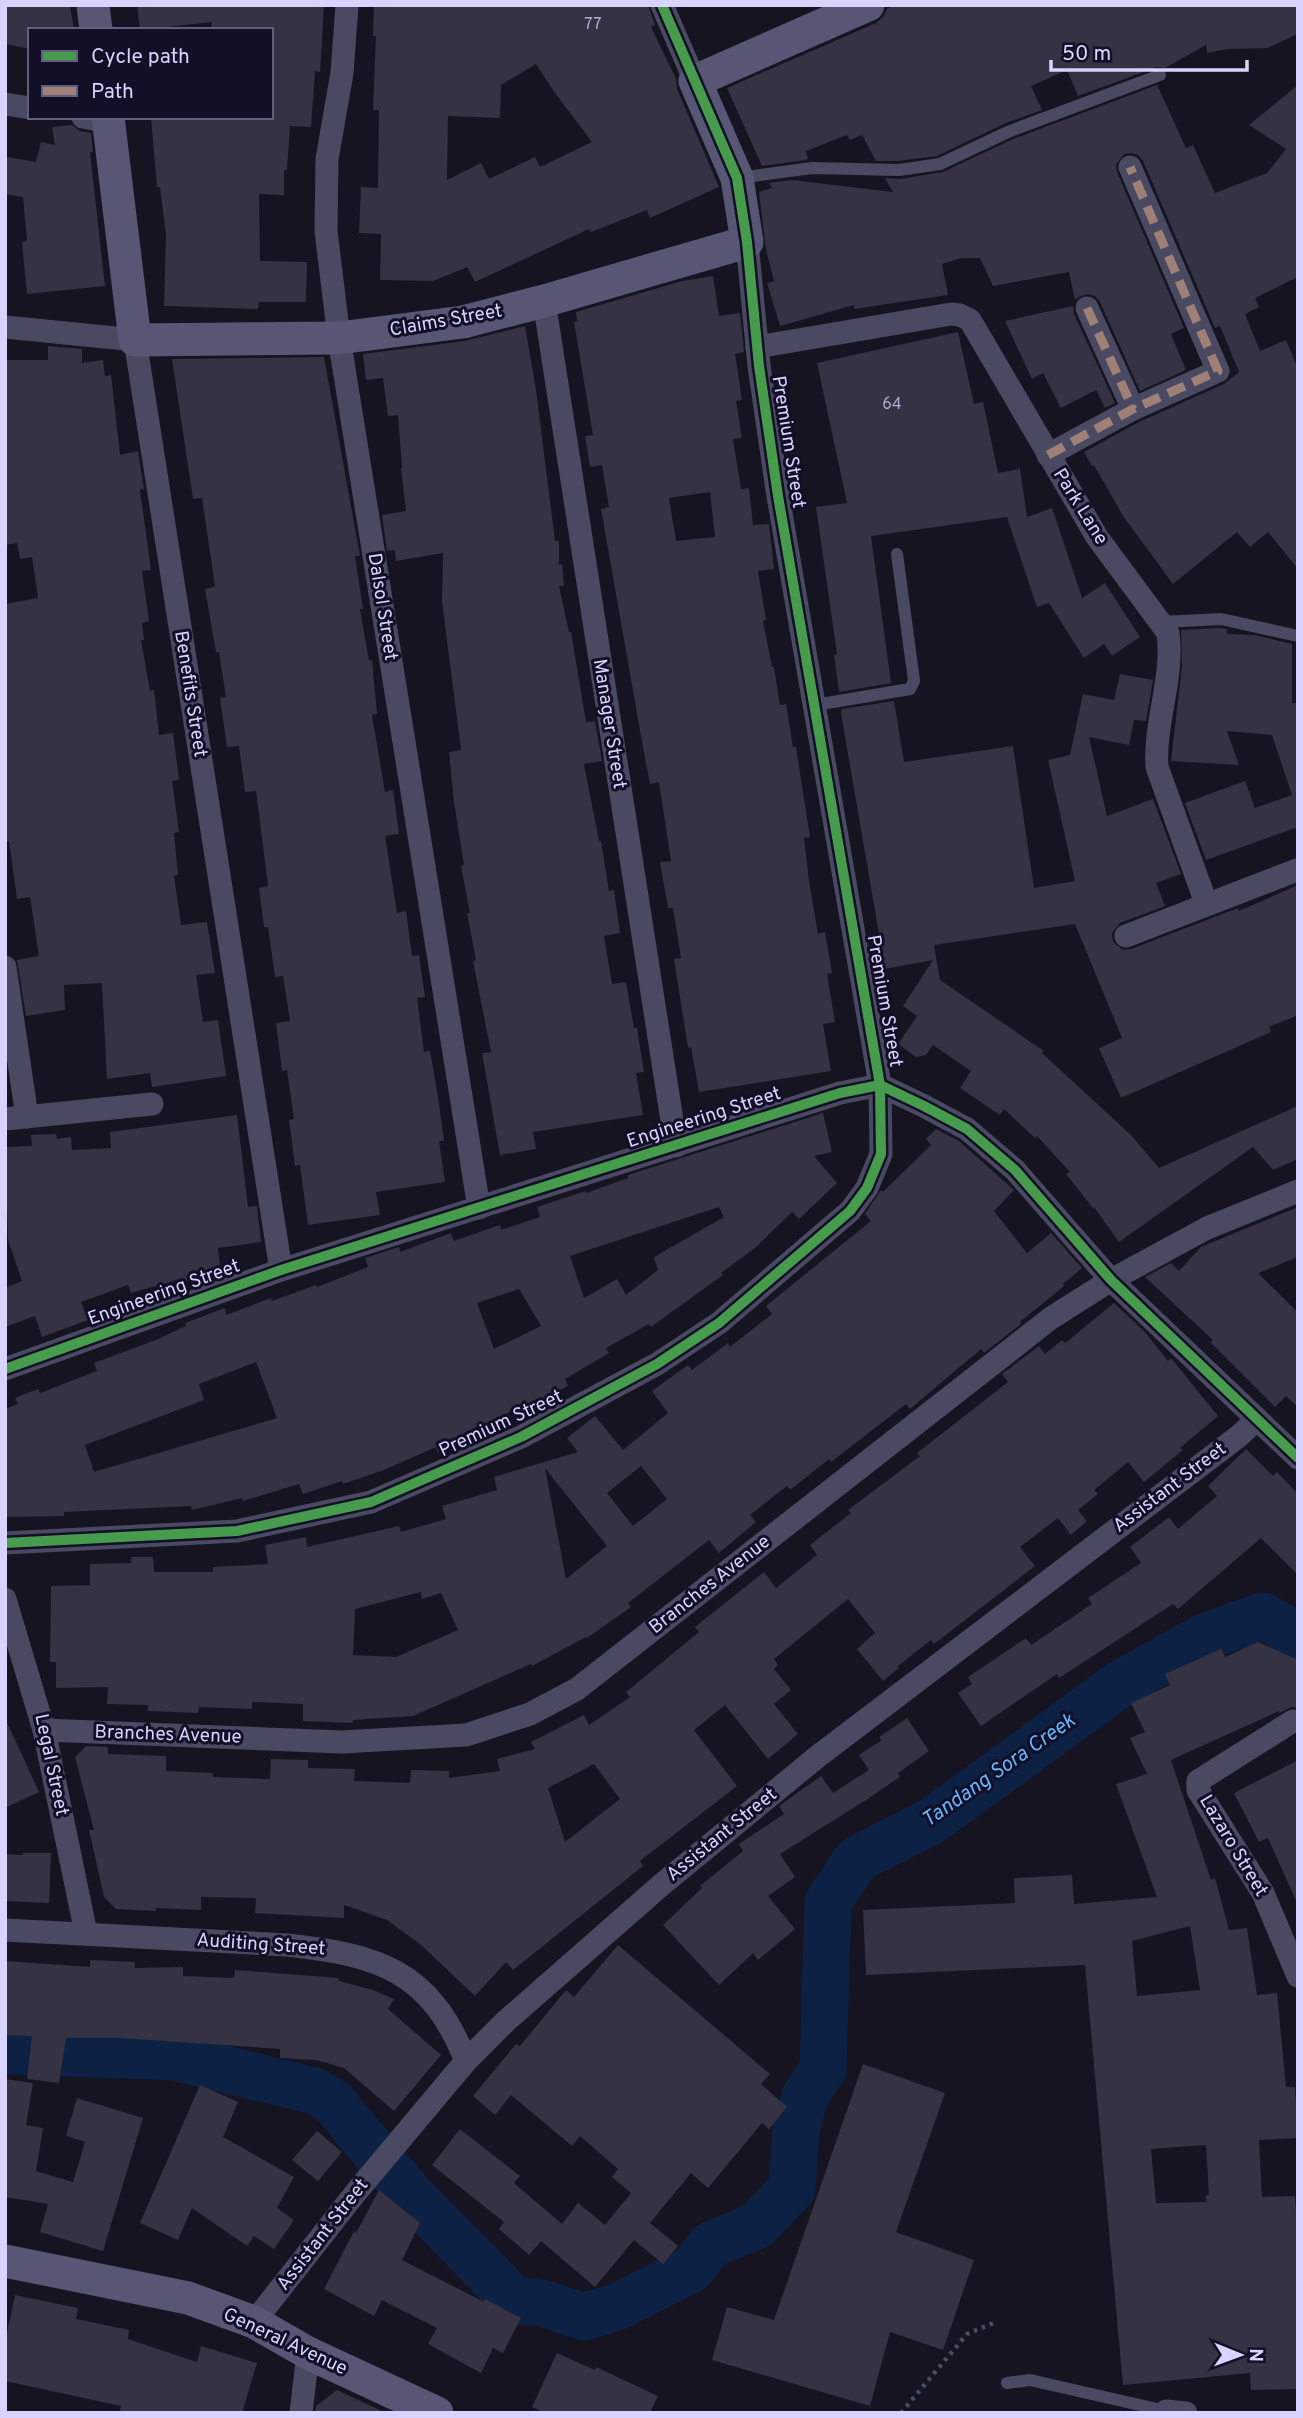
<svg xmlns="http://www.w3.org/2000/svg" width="1303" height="2418" font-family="Overpass,sans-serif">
<rect width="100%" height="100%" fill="#161421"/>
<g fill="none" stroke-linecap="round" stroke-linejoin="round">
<polyline stroke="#0d2144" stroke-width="47" points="5,2048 13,2051 174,2057 315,2091 333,2102 410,2194 515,2301 542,2303 584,2317 619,2306 692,2269 710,2245 756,2226 792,2189 796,2130 805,2096 823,2069 828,1902 857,1859 932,1821 1120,1684 1204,1637 1263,1616 1298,1636"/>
</g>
<g fill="#343243" fill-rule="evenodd">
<polygon points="5,5 70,5 74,30 30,30 30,49 5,44"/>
<polygon points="137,5 324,5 320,72 315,71 311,127 290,126 287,170 284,170 284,195 259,194 260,261 307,262 306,302 259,302 258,309 164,306 166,235 160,187 157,187 151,117 271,117 271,30 211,30 212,22 140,30"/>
<path d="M 374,5 L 648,5 L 655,25 L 651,27 L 676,79 L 677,89 L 719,187 L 650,218 L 647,210 L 591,232 L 589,229 L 475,282 L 467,267 L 433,281 L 380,280 L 381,234 L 359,233 L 361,187 L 378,188 L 379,110 L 373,110 L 376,36 L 373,36 ZM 536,64 L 555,93 L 592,142 L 540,167 L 535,157 L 489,179 L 481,163 L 447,180 L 448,116 L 500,118 L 501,85 Z"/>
<polygon points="894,5 1298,5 1298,34 1267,48 1227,49 1207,53 1206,45 1165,68 1157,67 1078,96 1067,70 1031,86 1042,110 1006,123 937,156 898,161 876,161 862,135 850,140 847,135 806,151 808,159 805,160 762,166 727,88 876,23 883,17 887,9"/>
<polygon points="1157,85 1186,148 1193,145 1215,193 1267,173 1286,149 1249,125 1298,85 1298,277 1255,298 1259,307 1245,314 1260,351 1286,340 1298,369 1298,569 1268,532 1250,547 1237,532 1173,584 1123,516 1094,465 1092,466 1084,452 1139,422 1224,384 1239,372 1220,326 1215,328 1143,161 1138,155 1131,153 1124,154 1116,165 1117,172 1184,328 1171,334 1186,370 1140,391 1100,302 1095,296 1088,294 1081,296 1075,300 1069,272 993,286 980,258 962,258 942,264 948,295 854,309 854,305 780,326 767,283 774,281 766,250 759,192 772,188 769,183 792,180 893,192 885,178 900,179 943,172 1013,139"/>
<polygon points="72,125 80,131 91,133 93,152 90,152 105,286 27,294 22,242 27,241 23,197 5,194 7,157 36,162 41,142 55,145 52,127"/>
<path d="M 713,276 L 719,316 L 740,313 L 744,352 L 735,354 L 742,400 L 736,401 L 742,438 L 733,439 L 741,489 L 749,488 L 753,525 L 769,524 L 774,569 L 758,571 L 766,620 L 763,621 L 772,667 L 774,667 L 780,705 L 786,704 L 793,747 L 796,747 L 810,837 L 804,838 L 809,881 L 818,934 L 825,932 L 832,973 L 827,974 L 835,1022 L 823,1024 L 831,1071 L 699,1092 L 691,1047 L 688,1048 L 674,959 L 681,958 L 673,908 L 668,908 L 660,862 L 671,861 L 659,782 L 650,784 L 641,736 L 601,509 L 609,507 L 602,465 L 590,467 L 585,436 L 593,435 L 574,322 L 577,321 L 576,312 L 682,281 ZM 710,492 L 715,537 L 676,541 L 669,498 Z"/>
<polygon points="1073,306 1074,314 1115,403 1105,408 1096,390 1061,408 1043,373 1032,379 1005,321"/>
<polygon points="525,326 536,390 555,541 559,541 559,565 562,564 564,586 559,586 569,632 571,632 586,722 595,721 602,761 584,764 599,841 601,841 609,891 614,890 620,933 604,936 612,984 626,982 634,1028 637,1028 644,1072 636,1073 643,1115 533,1132 536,1149 500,1155 482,1053 491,1052 473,961 476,960 467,913 470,913 461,866 464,865 454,802 449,752 461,750 442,601 443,553 396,561 395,550 387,551 382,515 406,511 401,468 402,468 398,415 388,416 383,378 366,380 363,354 465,341"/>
<polygon points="958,332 974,404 983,402 998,473 1020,469 1027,517 1052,508 1082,598 1105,583 1140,637 1112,656 1104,644 1084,658 1049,603 1037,607 1007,517 871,536 891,683 839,692 834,655 837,654 816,507 847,503 817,363"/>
<polygon points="48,346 82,349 82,363 103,360 105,376 111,375 120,455 138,451 144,489 140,490 151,570 142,571 149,621 142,623 144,640 141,640 150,691 154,690 159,735 173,733 179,780 172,781 179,832 174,833 178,875 174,876 181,925 207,922 215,973 196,975 203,1022 218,1020 226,1076 152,1087 150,1073 107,1079 102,983 64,985 65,1010 26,1016 17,960 39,956 30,897 17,899 9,841 5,842 5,604 38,598 32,557 20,559 17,543 5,545 5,360 48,360"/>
<polygon points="324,357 360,556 355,556 363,609 360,609 369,661 372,660 377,714 372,715 385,792 393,790 399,834 385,836 397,913 406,911 412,956 419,955 425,997 417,998 424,1052 430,1051 438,1097 444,1141 439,1141 445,1182 376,1192 380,1215 308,1225 300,1165 295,1166 289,1120 294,1119 287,1070 282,1071 276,1023 290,1021 283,976 275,977 268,927 264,927 259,888 268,886 256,791 245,792 239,746 227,747 220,698 226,697 219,652 216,652 205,589 215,587 202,498 193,499 172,359"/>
<polygon points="1220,628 1227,629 1227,634 1255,635 1292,644 1292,703 1298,703 1298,827 1206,860 1185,803 1245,781 1255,808 1292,795 1272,735 1227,731 1239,765 1171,761 1182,667 1181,630"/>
<polygon points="1120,674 1153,680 1146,721 1134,720 1129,745 1089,737 1107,816 1153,799 1181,874 1156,883 1165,906 1120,923 1112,933 1113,942 1123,950 1131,949 1238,908 1239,911 1298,885 1298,1015 1269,1027 1271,1032 1121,1098 1099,1048 1122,1038 1075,924 934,945 940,980 1044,1051 1042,1053 1131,1135 1159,1168 1298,1106 1298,1159 1273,1170 1253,1147 1119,1242 1094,1207 1093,1208 1066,1174 1070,1172 1037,1136 1035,1138 1004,1109 1000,1115 960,1088 971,1071 933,1045 926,1055 916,1057 898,1044 917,1016 903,1006 933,960 885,969 841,713 842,709 894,701 904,762 1013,746 1034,888 1075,881 1048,760 1070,755 1083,694 1114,700"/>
<path d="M 823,1113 L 832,1152 L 814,1156 L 837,1183 L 799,1219 L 792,1212 L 755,1248 L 721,1273 L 723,1275 L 651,1327 L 649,1324 L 606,1348 L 609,1353 L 565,1379 L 568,1386 L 528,1406 L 527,1403 L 476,1429 L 479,1436 L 438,1453 L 436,1447 L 384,1470 L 343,1484 L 342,1481 L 303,1494 L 299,1484 L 243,1501 L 242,1498 L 192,1510 L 191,1506 L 64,1512 L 64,1516 L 5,1517 L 5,1409 L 18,1404 L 15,1398 L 38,1389 L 40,1393 L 97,1371 L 94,1363 L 158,1339 L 186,1326 L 185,1323 L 225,1308 L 226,1315 L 271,1298 L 272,1301 L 316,1285 L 317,1287 L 368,1267 L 365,1258 L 399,1247 L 400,1252 L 451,1233 L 454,1241 L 500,1225 L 501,1230 L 540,1217 L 537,1207 L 586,1191 L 586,1193 L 628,1178 L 628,1175 ZM 719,1207 L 724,1217 L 654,1257 L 658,1270 L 626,1295 L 617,1279 L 584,1298 L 570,1256 ZM 519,1289 L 541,1326 L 494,1349 L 477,1303 ZM 256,1362 L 277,1418 L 94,1472 L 85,1445 L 204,1400 L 199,1384 Z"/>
<polygon points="237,1115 248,1207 257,1206 261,1242 218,1248 221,1277 184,1281 184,1278 131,1293 128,1285 81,1302 88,1320 42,1337 35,1316 5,1327 5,1288 22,1281 8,1240 5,1147 32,1146 31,1135 56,1134 57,1139 71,1137 72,1150 111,1148 110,1132"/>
<path d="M 936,1129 L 959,1141 L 1014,1190 L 994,1211 L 1027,1253 L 1051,1233 L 1082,1268 L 1063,1284 L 1064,1286 L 1020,1322 L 1021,1324 L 984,1353 L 981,1349 L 910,1409 L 906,1404 L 831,1462 L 829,1459 L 790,1490 L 787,1486 L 750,1515 L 756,1522 L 719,1553 L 709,1540 L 628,1603 L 631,1607 L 587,1638 L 586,1637 L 532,1666 L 531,1664 L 413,1716 L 353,1720 L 353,1723 L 303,1721 L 303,1704 L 252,1702 L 252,1709 L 199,1707 L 198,1713 L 148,1711 L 148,1705 L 107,1704 L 108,1687 L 56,1688 L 56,1662 L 50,1662 L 51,1586 L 90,1585 L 90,1564 L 131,1563 L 131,1557 L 153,1557 L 154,1572 L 213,1572 L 213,1567 L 268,1564 L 265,1545 L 306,1537 L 307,1547 L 399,1526 L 401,1532 L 446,1519 L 442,1506 L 497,1490 L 494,1477 L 578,1452 L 567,1438 L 595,1416 L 623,1450 L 668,1413 L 652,1391 L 688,1365 L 692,1370 L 728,1343 L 730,1347 L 772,1314 L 766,1306 L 871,1221 L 865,1214 L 881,1190 L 883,1192 L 931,1145 L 926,1139 ZM 641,1466 L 667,1499 L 633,1526 L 607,1493 ZM 545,1468 L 607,1546 L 566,1579 ZM 421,1592 L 422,1599 L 441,1593 L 458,1630 L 396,1657 L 353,1655 L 355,1609 Z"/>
<polygon points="1298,1207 1298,1257 1258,1273 1298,1313 1298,1407 1286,1396 1275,1407 1210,1342 1213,1340 1145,1277 1171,1263 1179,1271 1201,1247"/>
<path d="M 1114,1303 L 1145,1332 L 1168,1361 L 1171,1358 L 1218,1416 L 1180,1448 L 1183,1450 L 1144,1482 L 1128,1462 L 1094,1490 L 1098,1494 L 1078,1510 L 1087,1521 L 1071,1535 L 1058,1518 L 1020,1547 L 1035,1566 L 934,1644 L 931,1640 L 898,1666 L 899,1668 L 883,1681 L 857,1649 L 875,1633 L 848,1599 L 774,1659 L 778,1665 L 774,1669 L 791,1690 L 774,1704 L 798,1734 L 768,1759 L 725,1705 L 694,1730 L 737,1786 L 640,1861 L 643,1866 L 513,1970 L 506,1962 L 475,1996 L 420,1944 L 387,1920 L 344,1905 L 344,1918 L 255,1913 L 256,1898 L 201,1897 L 201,1910 L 156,1908 L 156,1911 L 116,1909 L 104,1897 L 89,1830 L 94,1830 L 75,1757 L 86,1746 L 108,1747 L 108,1754 L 166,1756 L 166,1771 L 213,1773 L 213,1777 L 270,1779 L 271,1759 L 308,1760 L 308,1768 L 355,1769 L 354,1781 L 410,1783 L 411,1770 L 449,1771 L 449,1778 L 500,1771 L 497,1759 L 535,1749 L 531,1742 L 584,1715 L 589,1725 L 630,1697 L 626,1692 L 699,1632 L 695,1627 L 764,1572 L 776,1588 L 817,1555 L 810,1545 L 851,1513 L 848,1510 L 920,1456 L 917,1453 L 1008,1382 L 1002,1374 L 1039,1346 L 1045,1354 L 1062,1340 L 1065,1343 ZM 594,1764 L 620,1799 L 565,1842 L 548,1788 Z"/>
<polygon points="1246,1449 1273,1476 1277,1472 1298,1494 1298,1575 1261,1538 1178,1609 1173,1604 1059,1678 1057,1674 981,1726 958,1693 972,1684 968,1677 1026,1638 1031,1645 1092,1604 1088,1598 1141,1563 1130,1547 1169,1517 1178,1529 1217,1496 1208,1486"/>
<path d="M 1258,1642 L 1298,1660 L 1298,1708 L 1292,1707 L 1279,1713 L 1279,1711 L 1171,1760 L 1211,1880 L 1215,1878 L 1229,1930 L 1247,1928 L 1257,1995 L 1277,1993 L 1286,2087 L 1295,2087 L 1298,2138 L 1259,2140 L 1262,2197 L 1295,2196 L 1298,2245 L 1298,2389 L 1251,2390 L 1250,2373 L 1123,2385 L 1085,1965 L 866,1975 L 863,1910 L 1015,1903 L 1014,1878 L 1072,1875 L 1074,1904 L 1157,1897 L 1116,1784 L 1147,1774 L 1130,1738 L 1145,1732 L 1131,1703 L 1170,1685 L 1165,1674 L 1221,1649 L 1225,1657 ZM 1190,1926 L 1200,1990 L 1137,1996 L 1132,1941 ZM 1206,2145 L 1209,2195 L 1206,2195 L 1206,2202 L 1156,2203 L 1151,2149 Z"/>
<polygon points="5,1718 39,1792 5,1808"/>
<polygon points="907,1718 929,1751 898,1773 900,1777 866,1800 780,1854 795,1877 768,1896 795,1929 758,1960 753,1953 719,1985 663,1925 702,1888 700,1886 743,1851 739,1844 784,1814 779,1806 821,1776 833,1793 869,1770 859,1755 882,1740 879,1737"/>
<polygon points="1298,1760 1298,1905 1268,1838 1259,1842 1234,1793"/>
<polygon points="23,1853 51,1853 49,1903 5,1901 5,1854 23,1855"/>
<polygon points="618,1945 770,2074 761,2084 787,2107 769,2129 762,2123 708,2188 691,2173 650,2223 678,2246 663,2264 634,2240 595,2287 541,2241 529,2255 499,2229 504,2222 432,2165 460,2129 520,2176 514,2183 562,2224 578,2203 605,2225 631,2193 612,2177 618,2169 580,2136 572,2146 511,2095 495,2115 473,2096 516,2044 520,2046 566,1990 574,1997"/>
<polygon points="90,1960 135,1962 135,1968 183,1967 183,1976 234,1978 235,1970 339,1978 339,1981 373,1990 394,1999 388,2009 441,2055 394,2111 344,2068 316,2060 280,2058 280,2049 121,2038 66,2038 59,2083 27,2079 32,2036 5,2035 5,1961 90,1967"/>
<polygon points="863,2064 945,2093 896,2232 974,2260 943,2350 890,2332 870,2406 712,2360 727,2307 774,2320"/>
<polygon points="5,2079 33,2083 26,2125 43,2128 36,2171 73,2182 85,2142 66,2136 77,2098 143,2118 103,2251 40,2232 48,2204 5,2197"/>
<polygon points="200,2085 238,2102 223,2137 294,2177 277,2208 294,2220 274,2249 254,2236 247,2246 192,2208 178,2240 140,2223"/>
<polygon points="317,2131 342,2152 318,2181 292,2160"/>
<polygon points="379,2190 420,2223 402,2260 484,2302 485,2299 521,2318 503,2353 493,2348 481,2373 428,2344 437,2328 382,2300 374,2316 324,2289 354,2231 356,2233"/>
<polygon points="15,2295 78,2308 76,2319 129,2330 128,2339 197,2362 201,2346 257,2363 242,2413 119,2413 121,2406 5,2381 5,2342"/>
<polygon points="557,2353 595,2370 596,2367 658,2396 650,2413 545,2413 532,2407"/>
<polygon points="337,2390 386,2413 315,2413 316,2406"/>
</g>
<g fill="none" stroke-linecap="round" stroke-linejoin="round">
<polyline stroke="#44505f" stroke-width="4.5" stroke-dasharray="3.5 5" stroke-linecap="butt" points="901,2413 967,2334 996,2322"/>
<g stroke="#4a4962" stroke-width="12">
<polyline points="738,178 812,168 899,170 940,164 1010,131 1160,75"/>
<polyline points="1161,622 1221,619 1298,636"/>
<polyline points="815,705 910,689 914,681 897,554"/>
<polyline points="1007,2383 1030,2380 1166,2411"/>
</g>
<g stroke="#4a4962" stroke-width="23">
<polyline points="347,5 342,73 327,159 326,231 339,338 479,1208"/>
<polyline points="662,5 695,81"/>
<polyline points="5,104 30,108"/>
<polyline points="83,117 108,122"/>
<polyline points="544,301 676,1146"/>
<polyline points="1087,308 1133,409"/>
<polyline points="5,327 135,340 281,1270"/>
<path d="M 757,347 L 951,314 L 960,315 L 970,320 L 1097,537 L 1168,633 C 1174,678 1154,722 1157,767 L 1206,903"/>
<polyline points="1048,455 1133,409 1218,371 1130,167"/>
<polyline points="1126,936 1297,870"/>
<polyline points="5,967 27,1117"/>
<polyline points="5,1119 152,1104"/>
<polyline points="5,1369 281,1270 840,1093 880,1085 924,1106 967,1129 1015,1170 1111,1280 1298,1458"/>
<polyline points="5,1543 237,1531 371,1502 521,1437 657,1364 719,1323 850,1211 867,1188 881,1154 880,1085 778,496 759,366 747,242"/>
<polyline points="5,1599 44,1730 86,1933"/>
<polyline points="1293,1721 1198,1781 1198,1790 1263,1893 1298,1976"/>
<polyline points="44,1730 342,1742 466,1735 530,1714 577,1689 1051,1318 1111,1280 1207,1228 1298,1191"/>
<path d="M 5,1930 L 287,1945 C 378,1955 430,1970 466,2061"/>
<polyline points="254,2322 357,2191 466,2061 506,2021 660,1886 817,1757 1239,1436 1257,1419"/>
<polyline points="1166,2411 1186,2413"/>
<polyline points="301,2413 308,2353"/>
</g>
<g stroke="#575674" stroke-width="33">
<polyline points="93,5 96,30"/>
<polyline points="108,117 135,340 339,338 463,322 544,301 747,242 737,178 695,81 868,5"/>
<polyline points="5,2261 188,2298 254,2322 308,2353 437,2413"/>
</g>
<g stroke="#9e8076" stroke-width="9" stroke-dasharray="18 9" stroke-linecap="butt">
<polyline points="1087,308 1133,409"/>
<polyline points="1048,455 1133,409 1218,371 1130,167"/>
</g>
<g stroke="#130f26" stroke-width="15">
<g id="cycleway">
<polyline points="5,1369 281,1270 840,1093 880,1085 924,1106 967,1129 1015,1170 1111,1280 1298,1458"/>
<polyline points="5,1543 237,1531 371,1502 521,1437 657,1364 719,1323 850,1211 867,1188 881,1154 880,1085 778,496 759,366 747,242 737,178 662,5"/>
</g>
</g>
<use href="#cycleway" stroke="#469c4c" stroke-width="10"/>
</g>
<g text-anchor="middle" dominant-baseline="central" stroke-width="6" stroke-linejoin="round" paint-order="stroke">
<g font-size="16" fill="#b0acd0">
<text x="593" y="25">77</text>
<text x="892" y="405">64</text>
</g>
<g font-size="19" fill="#d9d4ff" stroke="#130f26">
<text transform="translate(446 321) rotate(-10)">Claims Street</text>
<text transform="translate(788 442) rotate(81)">Premium Street</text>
<text transform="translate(1080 507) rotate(58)">Park Lane</text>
<text transform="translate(382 607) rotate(81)">Dalsol Street</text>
<text transform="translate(190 694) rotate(81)">Benefits Street</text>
<text transform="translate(609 724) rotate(81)">Manager Street</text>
<text transform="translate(884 1001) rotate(80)">Premium Street</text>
<text transform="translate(704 1118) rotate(-18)">Engineering Street</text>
<text transform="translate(164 1293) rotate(-20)">Engineering Street</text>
<text transform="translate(501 1424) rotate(-25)">Premium Street</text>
<text transform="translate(1170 1488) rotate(-37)">Assistant Street</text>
<text transform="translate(710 1585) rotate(-38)">Branches Avenue</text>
<text transform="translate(168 1735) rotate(2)">Branches Avenue</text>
<text transform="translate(51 1765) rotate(78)">Legal Street</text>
<text transform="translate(722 1835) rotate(-39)">Assistant Street</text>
<text transform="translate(1233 1846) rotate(59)">Lazaro Street</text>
<text transform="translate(261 1945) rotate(4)">Auditing Street</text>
<text transform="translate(323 2235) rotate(-52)">Assistant Street</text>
<text transform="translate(285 2342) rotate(25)">General Avenue</text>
</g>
<g font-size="21" font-style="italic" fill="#62b6ff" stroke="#130f26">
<text transform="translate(999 1771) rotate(-35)">Tandang Sora Creek</text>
</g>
</g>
<rect width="1303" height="2418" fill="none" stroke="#d9d4ff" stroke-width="14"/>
<rect x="28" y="28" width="245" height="91" fill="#130f26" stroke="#625e7d" stroke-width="2"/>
<rect x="42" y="51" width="35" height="10" fill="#469c4c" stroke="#625e7d" stroke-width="2"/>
<text x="91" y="63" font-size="21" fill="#d9d4ff">Cycle path</text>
<rect x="42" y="86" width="35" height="10" fill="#9e8076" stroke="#625e7d" stroke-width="2"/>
<text x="91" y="98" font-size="21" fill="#d9d4ff">Path</text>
<g transform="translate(1240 2355) rotate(91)" stroke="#130f26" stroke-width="5" paint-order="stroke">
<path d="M0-5L12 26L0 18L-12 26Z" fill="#d9d4ff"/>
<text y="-10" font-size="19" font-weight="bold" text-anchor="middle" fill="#d9d4ff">N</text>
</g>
<path d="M1051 60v10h196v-10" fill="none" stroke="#d9d4ff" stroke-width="3.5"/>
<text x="1062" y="60" font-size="21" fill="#d9d4ff" stroke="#130f26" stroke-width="5" paint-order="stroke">50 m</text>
</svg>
